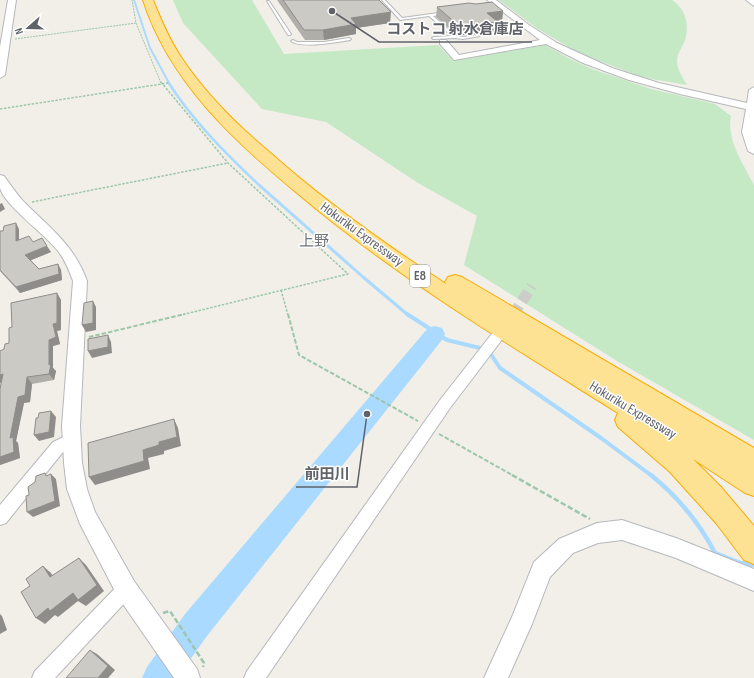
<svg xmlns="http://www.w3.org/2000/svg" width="754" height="678" font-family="'Sofia Sans Condensed','Noto Sans JP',sans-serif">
<rect width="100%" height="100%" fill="#f1efe8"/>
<g fill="#c5e8c5">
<path d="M 173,0 L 252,0 L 284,54 L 438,45 L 453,61 L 545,45 L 570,59 L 592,69 L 651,89 L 715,104 L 731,116 C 726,140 744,165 754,185 L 754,440 L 617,361 L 464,265 L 477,216 L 418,183 L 326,122 L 262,109 L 183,23 Z"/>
<path d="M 499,0 L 672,0 C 684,8 689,21 686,36 C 685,44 678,51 677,59 C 676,68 683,78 687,85 L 641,77 L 579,53 L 538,29 Z"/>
</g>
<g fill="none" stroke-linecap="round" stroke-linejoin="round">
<polyline stroke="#aadaff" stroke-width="2" points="134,0 150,48 169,83"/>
<path stroke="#aadaff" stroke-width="2.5" d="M 168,82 C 193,121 226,154 260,186"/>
<polyline stroke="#aadaff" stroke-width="3" points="259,185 363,277 408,315"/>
<polyline stroke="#aadaff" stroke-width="4" points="407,314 447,340 488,350 500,368 601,438 652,476"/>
<path stroke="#aadaff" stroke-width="4.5" d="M 651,475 C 678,497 699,522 715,553 L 740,563 L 754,565"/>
<polygon fill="#aadaff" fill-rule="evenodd" points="435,326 442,328 445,334 442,340 207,636 177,678 142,678 147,667 185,614 428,328"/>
<polyline stroke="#ccccc8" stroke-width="11" stroke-dasharray="11 5.5" stroke-linecap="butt" points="513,315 532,286"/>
<polyline stroke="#ccccc8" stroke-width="14" stroke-dasharray="14 7" stroke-linecap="butt" points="507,323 513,314"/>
<g stroke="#b5b8bc" stroke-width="2">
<g id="service">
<polygon points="382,0 385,0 402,18 446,12 445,14 433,16 456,36 463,37 478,35 480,36 463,39 455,38 433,39 432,38 434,37 452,36 429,16 400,20"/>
<polygon points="267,1 269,1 291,34 290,35 288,35"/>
<path d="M 349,38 L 351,39 L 350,40 C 338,42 301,49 291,41 L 293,40 L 297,42 L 324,42 Z"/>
</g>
</g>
<g stroke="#b5b8bc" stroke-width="2">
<g id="minor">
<polygon points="499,329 504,331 505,334 504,337 450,408 266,678 244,678 247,671 440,400 494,331"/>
<polygon points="72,433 77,435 79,440 77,445 63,452 6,523 0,525 0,505 53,442"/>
<polygon points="126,580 132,583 135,589 132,595 55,678 32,678 35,671 120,583"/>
</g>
</g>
<g stroke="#b5b8bc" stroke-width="2">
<g id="tertiary">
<polygon points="8,0 16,0 5,75 0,78 0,47"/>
<polygon points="487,0 496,0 529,25 557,43 612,68 659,83 747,103 749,90 754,87 754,154 748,151 742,132 746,109 680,94 629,80 583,63 546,44 454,60 440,44 440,40 446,40 459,55 540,40"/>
<polygon points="746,0 754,0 754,6"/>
<path d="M 0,175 L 4,176 C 11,185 17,195 25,203 C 51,229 74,245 87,281 L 80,426 L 82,463 L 87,489 L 95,512 L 134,581 L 197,669 L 200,678 L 174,678 L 118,597 L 80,524 L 67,489 L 64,463 L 62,426 L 73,281 C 69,270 65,260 58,251 C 45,234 5,206 0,188 C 0,184 0,179 0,175 Z"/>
<polygon points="622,520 676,538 754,569 754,591 676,558 622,540 598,543 573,553 550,577 532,624 508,678 484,678 512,617 534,562 559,539 597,523"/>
</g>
</g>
<g stroke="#f9ab00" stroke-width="2">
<path id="motorway" d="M 143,0 L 153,0 C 161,20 169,39 181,57 C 204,92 235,123 267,150 C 323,200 383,243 446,284 L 445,282 L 448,277 L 455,275 L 462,277 L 754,448 L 754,496 L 745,493 L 693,459 L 721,487 L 754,526 L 754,564 L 744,560 L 716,523 L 670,472 L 618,427 L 615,420 L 618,413 C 508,344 396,277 297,193 C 233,140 169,81 143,0 Z"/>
</g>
<g stroke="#9cc7a9" stroke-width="1" stroke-dasharray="2 1" stroke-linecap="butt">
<polyline points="136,23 161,83"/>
<polyline points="15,39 136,23 132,0"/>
</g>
<g stroke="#9cc7a9" stroke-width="1.5" stroke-dasharray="2.5 1.5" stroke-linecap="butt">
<polyline points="161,82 228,163 348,274 181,315"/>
<polyline points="0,109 168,83"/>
<polyline points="32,202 228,163"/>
<polyline points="281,290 288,315"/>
</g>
<g stroke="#9cc7a9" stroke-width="2" stroke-dasharray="4.5 2" stroke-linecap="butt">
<polyline points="288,314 299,355 418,421"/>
<polyline points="89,337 185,314"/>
<polyline points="439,434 514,476"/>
</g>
<g stroke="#9cc7a9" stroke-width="2.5" stroke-dasharray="5.5 2.5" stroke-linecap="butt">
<polyline points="512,475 590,519"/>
<polyline points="163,613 170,611 204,663 203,667"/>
</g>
<use href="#service" fill="#fff" fill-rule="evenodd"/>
<use href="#minor" fill="#fff" fill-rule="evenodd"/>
<use href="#tertiary" fill="#fff" fill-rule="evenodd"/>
<use href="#motorway" fill="#fde293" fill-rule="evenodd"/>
</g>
<g fill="#afaea9">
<polygon points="277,0 379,0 390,23 356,28 356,34 324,40 305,40"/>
<polygon points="437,7 503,11 502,21 498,21 498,22 497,32 463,35 457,35 436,17"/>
<polygon points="19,229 19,239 33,242 51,252 31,260 39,269 58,264 61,270 62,280 20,293 0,271 0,231"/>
<polygon points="57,293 61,300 61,330 57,331 60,344 53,346 53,368 56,371 54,380 32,384 30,402 24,403 16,441 18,443 20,458 0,465 0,389 1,382 4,349 9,343 12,327"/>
</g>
<g fill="#8f8d8a">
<polygon points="503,11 502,21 490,23 498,22 497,32 463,35 464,25 487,13"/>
<polygon points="391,12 390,23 356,28 356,34 324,40 323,30 351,18"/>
<polygon points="2,203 5,209 0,212 0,204"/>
<polygon points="16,223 19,229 19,247 16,241"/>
<polygon points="47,246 51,252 29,261 25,255"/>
<polygon points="58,264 61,270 62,280 20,293 16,287"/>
<polygon points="57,293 61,300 61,330 57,331 60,344 53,346 53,368 56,371 54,380 49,374 49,340 53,324"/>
<polygon points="93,301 96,307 96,330 86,332 82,325"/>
<polygon points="108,335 111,342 112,353 92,358 88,351"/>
<polygon points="3,374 8,381 0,383 0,375"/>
<polygon points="27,377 32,384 30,402 24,403 16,441 18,443 20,458 0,465 0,457 10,438 18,397"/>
<polygon points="51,411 56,417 54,437 39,441 34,435"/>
<polygon points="174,419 178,428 181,446 164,451 164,454 148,458 150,469 95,485 89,477 159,442"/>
<polygon points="51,474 56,479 60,506 33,517 27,512"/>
<polygon points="79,558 86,565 104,591 86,606 78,601 58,617 55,615 45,624 36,618"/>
<polygon points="43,566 51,573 58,584 50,577"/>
<polygon points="0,614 2,616 7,630 0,634"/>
<polygon points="90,650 97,654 115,670 108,678 98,678"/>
</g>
<g fill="#cccac5" stroke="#8f8d8a">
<polygon points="283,0 379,0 391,12 351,18 356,24 323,30 304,30"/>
<polygon points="492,2 503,11 487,13 498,22 464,25 458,25 437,7 469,3 476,4"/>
<polygon points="16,223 16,241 29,236 33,242 42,238 47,246 25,255 39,269 58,264 59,274 16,287 0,270 0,231 3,231 4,226"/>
<polygon points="57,293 57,323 53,324 56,337 49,340 49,365 51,364 49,374 27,377 25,395 18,397 10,438 13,437 14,452 0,457 0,389 3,374 0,375 0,351 4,349 5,344 9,343 9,328 12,327 11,303"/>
<polygon points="93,301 93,323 82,325 84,303"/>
<polygon points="108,335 108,347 88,351 88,339"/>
<polygon points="51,411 49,432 34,435 36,418 38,418 39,413"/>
<polygon points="174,419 177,437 159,442 159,445 143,450 144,461 89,477 88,443"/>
<polygon points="45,473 46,476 51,474 55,501 27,512 26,496 29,495 28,487 35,482 36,476"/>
<polygon points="79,558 97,585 78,600 73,593 50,611 48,608 36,618 21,592 30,586 26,579 43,566 50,577"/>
<polygon points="90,650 108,666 98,678 66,678"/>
</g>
<g text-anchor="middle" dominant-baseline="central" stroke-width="3" stroke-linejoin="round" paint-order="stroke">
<rect fill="#fff" stroke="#8f9295" stroke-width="1" x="410" y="265" width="20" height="22" rx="3"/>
<g font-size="13" font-weight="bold" fill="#5f6368">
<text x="420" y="276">E8</text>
</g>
<g font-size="14" fill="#5f6368" stroke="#fff">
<text transform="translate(362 234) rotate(36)">Hokuriku Expressway</text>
<text transform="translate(633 410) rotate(31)">Hokuriku Expressway</text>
</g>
<g font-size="15" fill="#70757a" stroke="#fff">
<text x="314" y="241">上野</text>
</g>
</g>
<path fill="none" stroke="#5f6368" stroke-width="1.5" d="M332 11L379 42H532M367 414L357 487H296"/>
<g fill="#5f6368" stroke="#fff" stroke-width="1.5">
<circle cx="332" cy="11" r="4"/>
<circle cx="367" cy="414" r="4"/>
</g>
<g font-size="15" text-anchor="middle" font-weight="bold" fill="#5f6368" stroke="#fff" stroke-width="3" stroke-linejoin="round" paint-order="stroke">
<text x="455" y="34">コストコ 射水倉庫店</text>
<text x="327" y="479">前田川</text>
</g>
<g transform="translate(28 28) rotate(250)" stroke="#ffffff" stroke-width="3" paint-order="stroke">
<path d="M0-3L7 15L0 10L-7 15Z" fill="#5f6368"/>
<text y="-6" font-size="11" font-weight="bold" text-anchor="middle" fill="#5f6368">N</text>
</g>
</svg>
